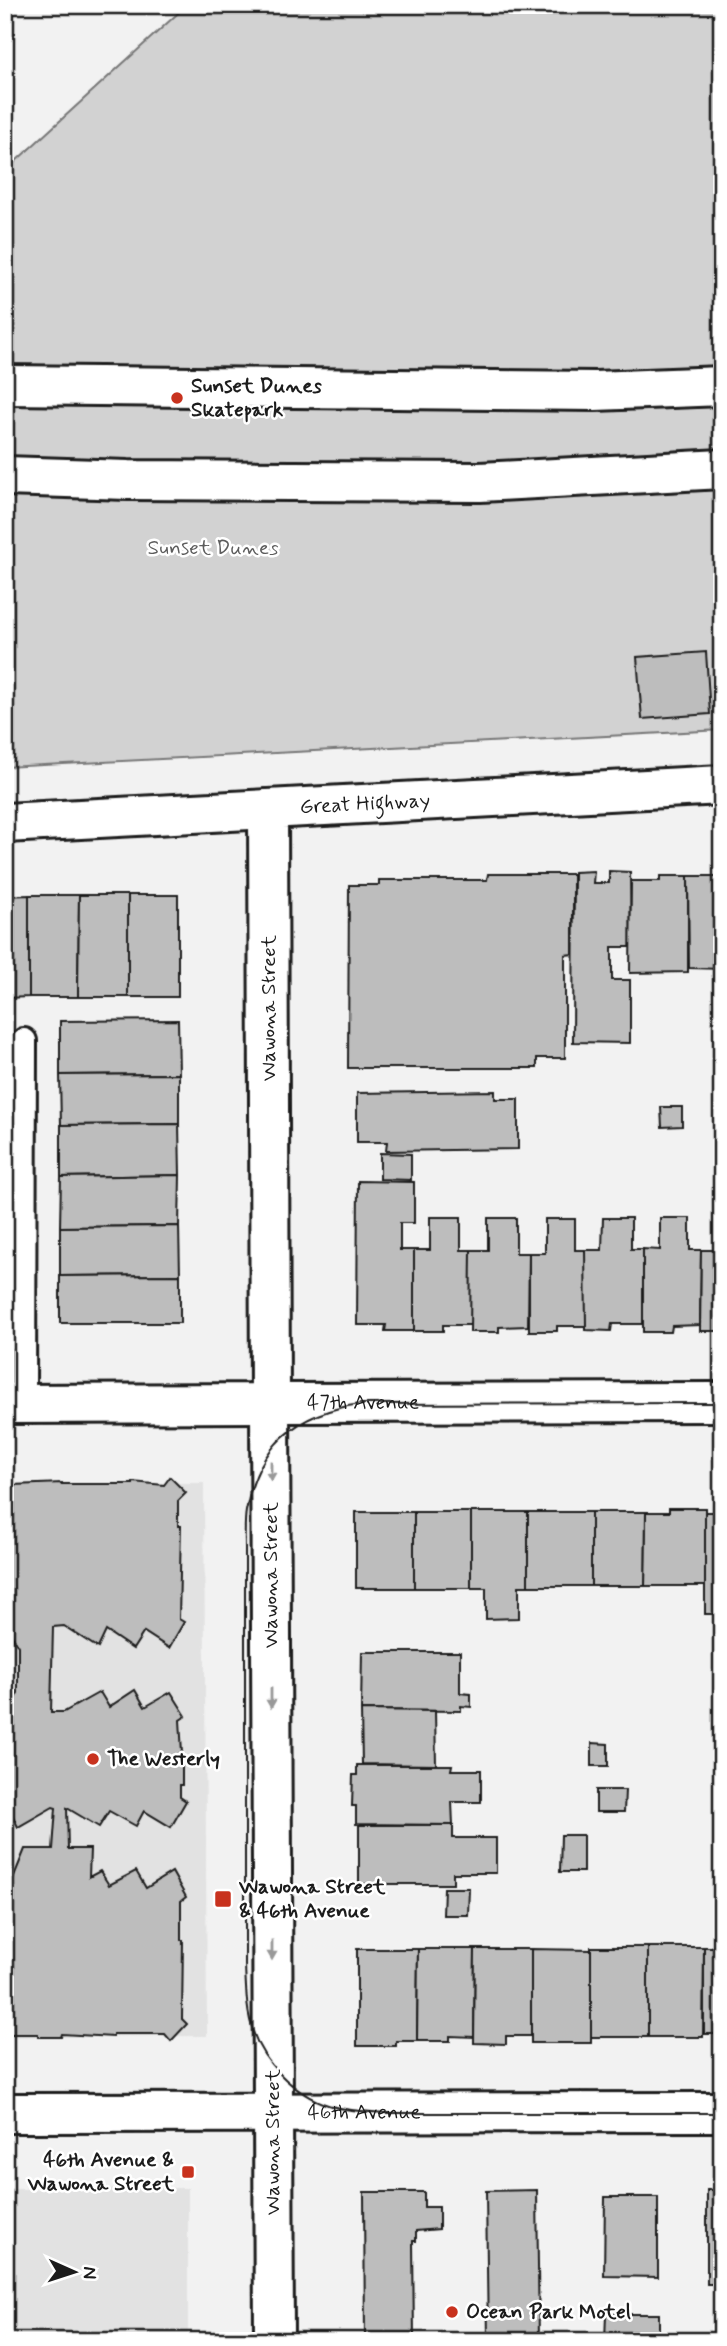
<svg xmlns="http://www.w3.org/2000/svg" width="727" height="2346" font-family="Mynerve,sans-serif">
<rect width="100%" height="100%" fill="#f2f2f2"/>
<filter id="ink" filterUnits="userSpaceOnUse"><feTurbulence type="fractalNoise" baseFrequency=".0143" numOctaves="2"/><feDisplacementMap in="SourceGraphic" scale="14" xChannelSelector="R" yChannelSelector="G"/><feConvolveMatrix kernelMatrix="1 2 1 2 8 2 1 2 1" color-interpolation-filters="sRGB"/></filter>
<g filter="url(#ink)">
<g fill="#e2e2e2">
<polygon points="5,1483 204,1483 207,2036 5,2037"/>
<polygon points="188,2188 188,2341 5,2341 5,2189"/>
</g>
<polygon fill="#d2d2d2" stroke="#777" stroke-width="2" points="187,5 722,5 722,730 5,767 5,171"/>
<g fill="#bdbdbd" stroke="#1c1c1c" stroke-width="2">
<polygon points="706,652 710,714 642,719 637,657"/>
<polygon points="594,871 593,883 609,883 609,871 630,872 631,947 612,947 612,980 630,980 630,1043 573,1042 574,872"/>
<polygon points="718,873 722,873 722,969 689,968 688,876 718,876"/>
<polygon points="488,874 573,874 573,954 565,955 565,1058 537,1058 537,1068 348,1068 349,885 379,885 379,880 487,880"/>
<polygon points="660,876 688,876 688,972 630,973 631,881 660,881"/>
<polygon points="29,895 29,997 5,998 5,896"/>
<polygon points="29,895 79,895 78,997 29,997"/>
<polygon points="79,895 128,895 128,997 78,997"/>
<rect x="128" y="895" width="50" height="102"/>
<polygon points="178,1020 179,1074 60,1075 60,1021"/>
<polygon points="179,1074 179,1124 61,1125 60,1075"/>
<polygon points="495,1091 495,1099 518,1099 518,1149 386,1151 387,1142 357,1142 357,1093"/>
<polygon points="661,1107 682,1107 682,1126 662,1127"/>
<polygon points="5,1123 8,1123 7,1131 11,1133 11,1163 7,1168 7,1174 5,1174"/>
<polygon points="179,1124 180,1175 61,1177 61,1125"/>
<polygon points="380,1153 411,1154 411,1180 380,1179"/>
<rect x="5" y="1174" width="9" height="52"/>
<polygon points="180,1175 179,1226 60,1227 61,1177"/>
<polygon points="358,1181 414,1182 414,1223 400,1223 400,1250 414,1250 414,1331 385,1331 386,1325 357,1325"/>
<polygon points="430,1217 461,1217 461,1250 471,1250 471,1325 443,1325 443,1331 414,1331 414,1250 430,1250"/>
<polygon points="488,1218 516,1218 516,1253 529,1253 528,1326 499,1327 499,1332 470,1332 471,1250 488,1250"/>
<polygon points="603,1218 631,1218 631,1249 643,1249 643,1324 612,1324 611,1331 585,1330 585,1250 602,1250"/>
<polygon points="660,1218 690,1218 690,1250 701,1250 700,1325 672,1326 671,1332 643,1332 643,1249 660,1250"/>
<polygon points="718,1218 722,1218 722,1331 700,1331 701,1250 718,1250"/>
<polygon points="545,1219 575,1219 575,1250 585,1250 586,1326 557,1326 557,1331 529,1331 529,1253 545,1253"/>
<polygon points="5,1226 14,1226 16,1276 5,1276"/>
<polygon points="179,1226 180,1275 60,1276 60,1227"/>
<polygon points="180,1275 180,1323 60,1323 60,1276"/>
<polygon points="170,1477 186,1493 178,1501 178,1526 181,1526 179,1619 184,1622 169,1648 144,1632 133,1649 106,1631 98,1648 64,1626 53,1627 51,1712 64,1712 100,1692 109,1707 135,1690 145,1707 171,1692 186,1716 180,1720 182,1753 180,1753 180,1766 182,1766 182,1785 180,1785 180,1797 186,1801 171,1827 144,1811 136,1826 109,1811 99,1827 67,1808 68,1849 90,1849 89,1877 100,1871 109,1885 136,1871 146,1888 172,1872 186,1897 181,1901 181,1940 183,1940 182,2019 187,2024 171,2041 165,2034 113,2034 113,2037 62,2034 61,2037 38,2037 38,2034 5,2034 5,1883 10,1886 25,1849 53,1849 56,1808 53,1807 18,1827 10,1810 5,1812 5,1706 9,1708 18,1693 18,1646 9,1630 5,1632 5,1497 13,1485 62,1483 62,1484 133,1484 133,1482 164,1485"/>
<polygon points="669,1508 705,1508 705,1586 645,1586 646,1512 669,1512"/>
<rect x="356" y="1512" width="58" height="76"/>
<rect x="414" y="1512" width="57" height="76"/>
<polygon points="471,1512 528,1512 528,1586 519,1586 519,1618 486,1619 486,1588 471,1588"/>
<rect x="528" y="1512" width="63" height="74"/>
<polygon points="591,1512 646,1512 645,1586 591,1586"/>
<rect x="705" y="1512" width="17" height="102"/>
<polygon points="362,1652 460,1652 460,1693 471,1694 471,1707 461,1706 461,1711 361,1710"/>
<polygon points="361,1710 435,1711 436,1765 362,1764"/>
<polygon points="592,1743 608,1744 608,1766 592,1766"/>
<polygon points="357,1765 452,1765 451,1770 481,1770 481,1802 452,1802 453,1825 356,1824 356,1806 352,1806 353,1775 357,1775"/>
<polygon points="596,1790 625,1790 624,1812 596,1812"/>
<polygon points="359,1825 453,1825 453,1838 496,1838 496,1873 453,1873 453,1884 359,1884"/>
<polygon points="561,1835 583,1835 583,1872 560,1872"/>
<polygon points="444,1888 469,1888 468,1915 443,1915"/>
<rect x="591" y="1947" width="57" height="90"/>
<polygon points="648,1947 704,1947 703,2037 648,2037"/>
<rect x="704" y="1947" width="18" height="87"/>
<polygon points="357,1949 418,1949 417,2041 396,2041 396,2046 357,2046"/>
<polygon points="418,1949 475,1949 474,2037 450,2036 450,2041 417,2041"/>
<polygon points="475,1949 531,1949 531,2036 506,2036 506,2044 474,2043"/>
<polygon points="531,1949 591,1950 591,2043 531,2043"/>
<polygon points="537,2190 539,2341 488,2341 486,2191"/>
<rect x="707" y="2190" width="15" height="94"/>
<polygon points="364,2192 424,2192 424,2207 439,2207 439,2229 416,2231 416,2241 413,2241 414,2341 365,2341"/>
<polygon points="605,2197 658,2197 658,2277 604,2276"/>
<polygon points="606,2314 659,2314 659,2341 605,2341"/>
</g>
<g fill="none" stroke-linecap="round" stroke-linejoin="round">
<g stroke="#1c1c1c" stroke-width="30">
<polyline id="lane" points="23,1404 24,1041"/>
</g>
<g stroke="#1c1c1c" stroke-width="44">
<g id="street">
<polyline points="5,385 595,391 722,386"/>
<polyline points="5,476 128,480 480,482 722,469"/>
<polyline points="5,823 268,809"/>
<path id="s1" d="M 5,2113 L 722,2112"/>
<path id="s2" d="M 274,2341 L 270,1403 L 722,1402"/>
</g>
</g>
<g stroke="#1c1c1c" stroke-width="44">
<g id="secondary">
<path id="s3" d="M 5,1404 L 270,1403 L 268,809 L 722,785"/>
</g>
</g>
<use href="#lane" stroke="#fff" stroke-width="24"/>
<use href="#street" stroke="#fff" stroke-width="38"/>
<use href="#secondary" stroke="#fff" stroke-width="38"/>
<path stroke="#1c1c1c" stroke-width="2" d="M 722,1403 L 361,1404 C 297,1412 257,1446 246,1511 C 244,1523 245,1537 245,1549 L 245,1965 C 246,1988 246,2012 254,2034 C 259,2049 269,2063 280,2074 C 313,2108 343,2111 388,2113 L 722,2113"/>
</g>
<defs><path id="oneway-solid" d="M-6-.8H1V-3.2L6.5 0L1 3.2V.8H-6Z" transform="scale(1.75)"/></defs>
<g fill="#999">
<use href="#oneway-solid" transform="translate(271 1471) rotate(90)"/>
<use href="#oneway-solid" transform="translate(271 1698) rotate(90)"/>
<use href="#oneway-solid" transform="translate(272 1950) rotate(90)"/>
</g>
</g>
<g fill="#c8321e" stroke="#fff" stroke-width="2.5">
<circle cx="177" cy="398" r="7"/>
<circle cx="93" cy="1759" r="7"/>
<rect x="214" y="1890" width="18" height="18" rx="3.5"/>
<rect x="181" y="2165" width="14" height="14" rx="3.5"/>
<circle cx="452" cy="2312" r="7"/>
</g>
<g text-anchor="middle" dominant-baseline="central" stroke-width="5" stroke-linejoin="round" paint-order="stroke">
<g font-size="21" font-weight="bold" fill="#1c1c1c" stroke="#fff" text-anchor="start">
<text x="191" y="386">Sunset Dunes<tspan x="191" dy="24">Skatepark</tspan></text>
<text x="107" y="1759">The Westerly</text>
<text x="239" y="1887">Wawona Street<tspan x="239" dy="24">&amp; 46th Avenue</tspan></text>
<text x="174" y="2160" text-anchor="end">46th Avenue &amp;<tspan x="174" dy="24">Wawona Street</tspan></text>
<text x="466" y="2312">Ocean Park Motel</text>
</g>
<g font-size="21" fill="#5c5c5c" stroke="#fff">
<text x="213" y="548">Sunset Dunes</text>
</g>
<g font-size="21" fill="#1c1c1c" stroke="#fff">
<text stroke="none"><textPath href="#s3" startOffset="956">Great Highway</textPath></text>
<text transform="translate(269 1008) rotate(-90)">Wawona Street</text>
<text stroke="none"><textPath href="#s2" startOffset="1031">47th Avenue</textPath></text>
<text transform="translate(271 1575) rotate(-90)">Wawona Street</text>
<text stroke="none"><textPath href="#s1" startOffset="359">46th Avenue</textPath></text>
<text transform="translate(273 2142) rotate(-90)">Wawona Street</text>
</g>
</g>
<rect width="727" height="2346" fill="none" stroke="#fff" stroke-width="28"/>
<rect x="14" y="14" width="699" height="2318" fill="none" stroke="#1c1c1c" stroke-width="2.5" filter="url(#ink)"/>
<g transform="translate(74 2272) rotate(93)" stroke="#ffffff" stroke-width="5" paint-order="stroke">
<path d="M0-5L12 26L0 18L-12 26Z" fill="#1c1c1c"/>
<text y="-10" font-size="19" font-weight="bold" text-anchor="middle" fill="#1c1c1c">N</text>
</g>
</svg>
